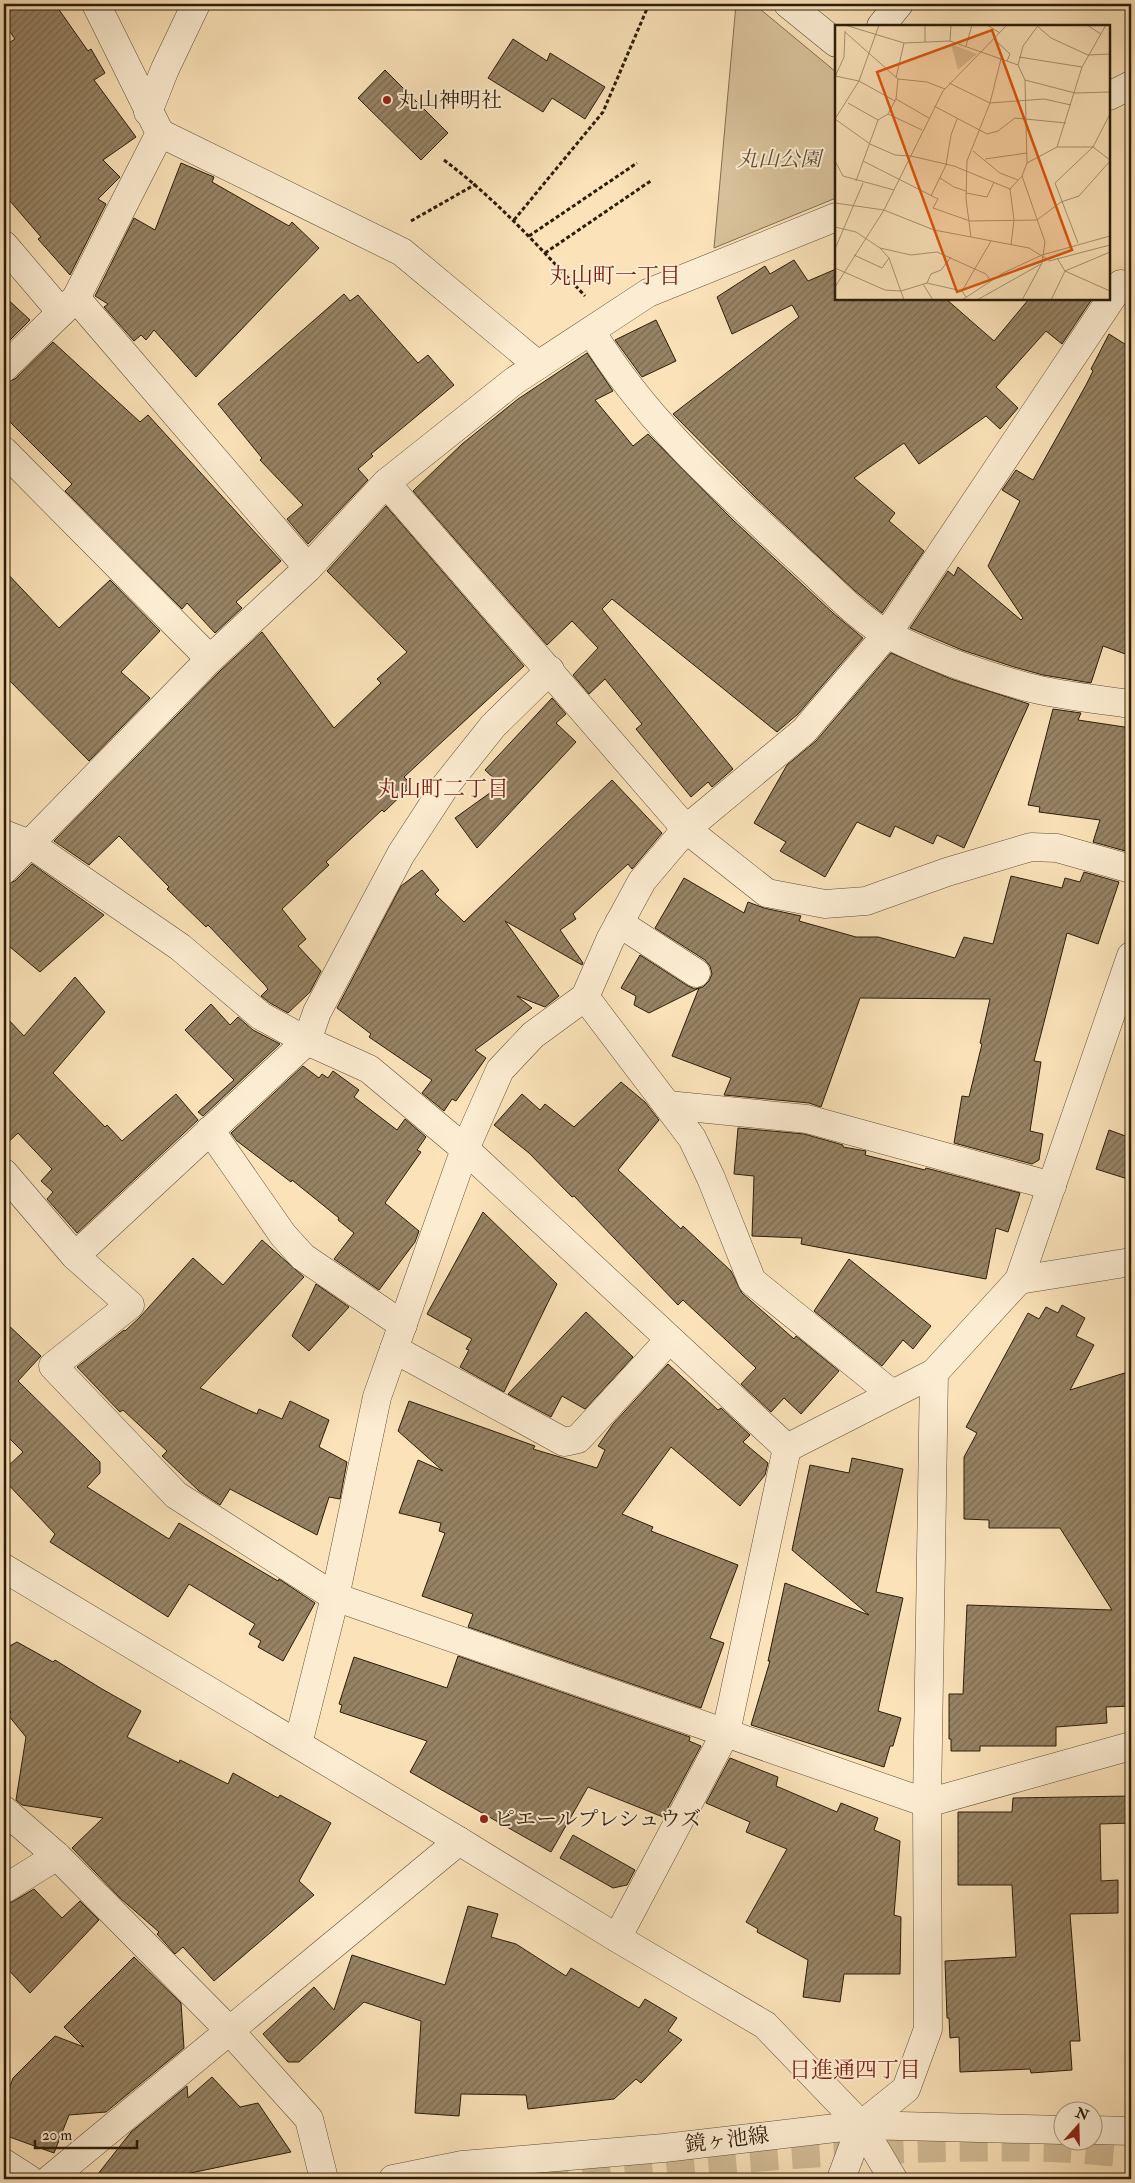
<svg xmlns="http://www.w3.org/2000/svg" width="1135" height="2183" font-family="'IM FELL Double Pica','Noto Serif JP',serif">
<defs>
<pattern id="building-hatch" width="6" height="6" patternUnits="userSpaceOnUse" patternTransform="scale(1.25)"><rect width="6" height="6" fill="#978364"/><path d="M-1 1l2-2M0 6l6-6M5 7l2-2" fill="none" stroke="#7b6b51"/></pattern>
</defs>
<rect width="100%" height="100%" fill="#fbe2b8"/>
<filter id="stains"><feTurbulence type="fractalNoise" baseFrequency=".004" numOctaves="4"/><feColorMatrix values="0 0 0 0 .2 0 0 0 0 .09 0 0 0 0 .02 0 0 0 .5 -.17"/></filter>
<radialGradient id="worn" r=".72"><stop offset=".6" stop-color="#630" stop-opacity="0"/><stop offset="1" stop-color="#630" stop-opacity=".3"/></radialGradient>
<polygon fill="#d8c19a" stroke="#826f52" points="736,4 754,4 836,72 836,198 714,248"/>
<g fill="url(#building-hatch)" stroke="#2b1d0a">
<polygon points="4,4 55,4 88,51 91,49 105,73 94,80 136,137 103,160 120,177 98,199 106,204 70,275 38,239 41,237 4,194 4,46 15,39 4,23"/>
<polygon points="513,39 547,61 550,53 605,87 585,119 552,98 543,112 488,78"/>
<polygon points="385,70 448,133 421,160 358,98"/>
<polygon points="181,163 214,177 212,182 289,226 292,222 319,248 196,377 154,330 146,340 141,335 134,341 104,307 108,304 95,296 134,218 155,230"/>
<polygon points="794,260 808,281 836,269 836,299 946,299 994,341 1029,299 1092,299 1062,344 1046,331 996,387 1018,408 1000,429 986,416 919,464 904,443 854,478 895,513 889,521 924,551 882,613 854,590 755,497 673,414 799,317 792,305 732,334 717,297 765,266 770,274"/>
<polygon points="344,294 350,301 358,295 418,363 428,355 454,385 371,454 373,456 358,469 368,480 308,544 287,519 303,505 260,460 262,458 218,404"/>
<polygon points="4,296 30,320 4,346"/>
<polygon points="656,320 676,361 642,377 615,340"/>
<polygon points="1109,334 1131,348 1131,656 1103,646 1091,683 1043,675 1014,667 962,650 910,628 948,571 954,576 958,567 1021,620 1023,618 988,566 1020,501 1002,490 1016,470 1033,480 1086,385 1093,371 1091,369"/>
<polygon points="53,342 140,422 148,415 281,561 236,602 242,608 215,633 187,603 182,609 65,491 72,484 4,416 4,383 15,379"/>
<polygon points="587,353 613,391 595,400 633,446 648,434 733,520 833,613 863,638 798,714 777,732 612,599 602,609 733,769 712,787 708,782 691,797 636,729 642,724 605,679 589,694 573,675 598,648 572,621 547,645 413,491 462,444 518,399"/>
<polygon points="386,506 524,666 404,777 412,785 384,812 382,810 326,862 329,865 282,909 306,939 298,946 321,971 310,992 288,1013 270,1003 261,996 268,989 265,985 208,925 206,927 167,889 169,887 119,836 89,865 54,841 221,670 262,632 334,728 381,683 377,679 407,652 327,571"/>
<polygon points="4,570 59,628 110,580 160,631 121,672 150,698 89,761 4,675"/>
<polygon points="891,653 951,679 1029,704 964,848 937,835 933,844 895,826 890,837 857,822 825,877 780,851 786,842 754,823 787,765 816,741"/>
<polygon points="552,698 566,714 556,723 576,742 477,848 455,818 501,785 485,770"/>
<polygon points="1053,709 1081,713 1078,720 1131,728 1131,844 1129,852 1093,842 1100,820 1039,812 1040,807 1028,805"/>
<polygon points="612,780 662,833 632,869 628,864 573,914 576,919 560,930 583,963 582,965 505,921 559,996 545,1007 517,996 532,1008 475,1050 486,1058 456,1101 452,1099 444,1111 422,1093 432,1080 369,1037 371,1034 337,1008 401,886 422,870 439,890 435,894 464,922"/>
<polygon points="32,864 104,915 40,972 4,942 4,885 15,881"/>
<polygon points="1084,872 1119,882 1098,944 1067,933 1034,1061 1041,1062 1030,1131 1043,1134 1039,1160 1032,1164 954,1143 962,1096 969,1097 982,1044 980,1043 990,999 860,998 821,1107 809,1103 724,1095 731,1078 672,1056 699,988 649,1013 634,1005 636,996 621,988 640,955 688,986 695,989 703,987 709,981 712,974 710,966 705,960 655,928 684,878 744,913 748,902 764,908 801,916 799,921 856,937 878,937 955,958 964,937 993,944 1011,876 1062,888 1065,878 1080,882"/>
<polygon points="75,977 105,1012 53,1073 105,1127 107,1125 122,1141 176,1094 198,1120 77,1233 47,1199 53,1192 41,1181 52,1169 18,1133 4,1146 4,1015 24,1036"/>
<polygon points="211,1004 230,1025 238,1017 253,1030 280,1044 203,1116 198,1112 234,1080 185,1030"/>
<polygon points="303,1066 319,1078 322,1074 328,1078 333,1071 359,1090 354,1097 397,1130 405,1119 426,1137 417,1150 421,1152 385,1203 419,1231 415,1242 379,1290 334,1259 354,1233 338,1220 339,1218 292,1180 291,1182 237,1141 231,1133"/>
<polygon points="621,1082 645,1102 659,1120 618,1170 681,1229 683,1226 731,1271 742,1293 794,1339 796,1336 839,1371 801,1414 784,1398 771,1412 741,1384 756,1368 683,1300 678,1305 574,1196 572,1197 529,1153 494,1125 522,1094 540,1110 545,1104 574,1127"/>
<polygon points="738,1128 804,1134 843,1145 843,1147 866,1151 865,1155 925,1170 926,1168 1020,1193 1008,1232 996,1228 986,1279 801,1244 802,1238 752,1236 754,1176 734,1174"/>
<polygon points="1109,1130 1131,1138 1131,1180 1096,1169"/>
<polygon points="483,1212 557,1284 504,1392 460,1367 469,1350 466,1349 472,1339 427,1314"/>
<polygon points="262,1240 304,1277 200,1388 257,1414 259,1409 282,1419 290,1401 329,1420 319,1447 347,1462 340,1499 329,1497 317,1535 230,1489 220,1505 199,1491 162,1456 167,1451 123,1410 120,1412 77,1367 124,1330 125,1331 140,1317 193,1258 223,1285"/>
<polygon points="849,1259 931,1326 913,1349 903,1340 882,1366 814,1311"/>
<polygon points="316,1284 349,1307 309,1351 292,1336"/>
<polygon points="1062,1305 1085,1318 1076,1336 1094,1345 1070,1390 1131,1371 1131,1706 1106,1707 1107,1723 1056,1727 1056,1746 980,1746 980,1751 951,1751 951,1739 949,1739 949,1694 963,1694 967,1605 1112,1610 1060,1528 989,1528 989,1520 964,1519 964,1457 977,1433 966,1427 1028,1313 1039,1319 1046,1307 1058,1313"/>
<polygon points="586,1312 633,1357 585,1409 562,1396 551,1417 508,1394"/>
<polygon points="4,1321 41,1356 18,1381 100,1462 100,1473 87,1487 169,1539 179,1523 278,1581 279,1579 315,1603 283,1661 258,1647 261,1641 249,1634 255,1624 189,1584 168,1617 50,1542 55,1534 4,1480 4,1470 23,1452 4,1433"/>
<polygon points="668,1364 718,1410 721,1408 750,1435 743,1442 768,1463 765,1475 740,1506 671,1447 622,1514 653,1527 651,1531 738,1565 710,1638 724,1643 701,1708 468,1627 473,1614 422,1596 445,1533 439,1531 441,1523 399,1513 418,1460 443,1471 398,1431 409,1401 535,1446 533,1449 597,1468 605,1450 598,1446 613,1424"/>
<polygon points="852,1458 903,1469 876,1592 903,1598 878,1711 901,1718 893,1746 890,1746 884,1767 751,1725 770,1661 768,1661 785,1583 869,1615 792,1550 810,1465 849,1473"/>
<polygon points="17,1642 53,1662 55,1660 102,1689 141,1711 127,1737 179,1763 180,1760 228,1784 233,1773 278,1798 280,1795 331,1823 299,1881 314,1895 214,1981 183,1947 175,1954 157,1934 159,1932 120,1898 72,1848 103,1818 22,1805 16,1800 26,1737 8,1715 11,1712 4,1704 4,1649"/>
<polygon points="458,1656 690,1737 689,1741 701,1746 663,1817 588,1787 551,1852 410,1772 427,1741 340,1712 342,1705 339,1704 354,1657 447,1688"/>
<polygon points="730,1758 778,1777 776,1786 837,1812 841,1803 878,1818 874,1830 900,1841 894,1915 901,1917 900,1974 844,1974 840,2002 803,1997 808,1960 757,1932 758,1929 746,1922 787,1849 746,1832 750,1822 706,1803"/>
<polygon points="1131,1796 1131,1823 1100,1824 1101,1881 1118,1880 1118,1913 1070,1914 1080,2041 1070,2041 1072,2070 1031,2073 1030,2069 960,2072 959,2037 950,2038 949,2018 947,2018 945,1961 1016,1957 1012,1885 958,1885 958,1812 1012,1812 1013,1798"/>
<polygon points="573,1835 635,1870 627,1885 613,1888 560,1858"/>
<polygon points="34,1889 62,1918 80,1901 99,1920 30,1993 4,1965 4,1904 12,1902"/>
<polygon points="468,1906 498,1914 491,1937 516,1944 566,1976 571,1968 639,2008 645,1999 677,2018 668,2031 682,2040 641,2083 636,2079 614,2099 528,2109 526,2095 461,2094 459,2116 415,2113 421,2021 364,2002 299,2062 288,2062 263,2034 314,1987 334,2010 352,1955 445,1985"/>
<polygon points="134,1957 181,2003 184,2048 106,2112 69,2115 54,2153 4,2135 4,2103 13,2078 55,2036 84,2047 64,2027"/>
<polygon points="212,2077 240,2107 258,2103 291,2152 162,2179 94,2179 131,2132 187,2086 188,2098"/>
</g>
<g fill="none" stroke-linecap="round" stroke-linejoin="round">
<path stroke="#d1bb95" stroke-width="28" stroke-dasharray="28 14" stroke-linecap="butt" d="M 541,2179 C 710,2160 881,2144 1052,2148 C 1078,2149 1105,2152 1131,2154"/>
<g stroke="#5f4e36" stroke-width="29">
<g id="minor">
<polyline points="788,4 836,43"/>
<polyline points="881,26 899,4"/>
<polyline points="1109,96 1131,85"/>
<polyline points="148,112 165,69 196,4"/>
<polyline points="160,133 402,252 538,365"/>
<polyline points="4,245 61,312"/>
<polyline points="76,298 308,568"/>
<path d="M 591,331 C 646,422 724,490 802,562 C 827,584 859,620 889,635 C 931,657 980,674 1027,687 C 1061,696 1097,699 1131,704"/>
<polyline points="4,368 76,298 160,133 96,4"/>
<polyline points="4,451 210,659"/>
<polyline points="386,483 686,829 767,893 825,904 866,901 947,872 1031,847 1057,848 1131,869"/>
<polyline points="4,834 30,844 180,947 261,1016 307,1041 369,1069 465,1149 787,1448"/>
<polyline points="4,870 210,659 308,568 386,483 514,381 648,293 836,217"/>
<polyline points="619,923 696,973"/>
<polyline points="585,997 692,1138 711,1178 752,1281 892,1394"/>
<polyline points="668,1105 807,1119 1052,1186"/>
<polyline points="210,1130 283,1235 303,1257 403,1325"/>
<polyline points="4,1173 75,1256 130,1305 53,1366 176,1495 335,1597 927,1803 1131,1746"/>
<polyline points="75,1256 307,1041 317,1012 401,854 446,785 493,726 550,670"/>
<polyline points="1019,1280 1131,1262"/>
<polyline points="394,1349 564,1442 578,1439 669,1340"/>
<polyline points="4,1568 459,1841 617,1938 765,2025 861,2125 893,2179"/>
<polyline points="298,1744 335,1597 377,1397 465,1149 500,1070 533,1035 585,997 610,940 642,881 686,829 804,731 887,634 1121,284"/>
<polyline points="4,1810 57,1856 229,2030 309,2119 324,2179"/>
<polyline points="4,1889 57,1856"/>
<polyline points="617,1938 726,1732 787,1448 934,1373"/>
<polyline points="1092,2130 1131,2131"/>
<polyline points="4,2163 29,2179"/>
<polyline points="50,2179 459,1841"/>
<polyline points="393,2179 462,2165 664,2148 861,2125 1062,2130"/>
<polyline points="841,2179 861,2125 906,2089 928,2029 927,1803 934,1373 1019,1280 1131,956"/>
</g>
</g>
<g stroke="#2b1d0a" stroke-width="3" stroke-dasharray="4 2.5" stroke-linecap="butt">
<path d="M 444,160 C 497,200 540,248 585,296"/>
<polyline points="514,220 603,112 649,4"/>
<polyline points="411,221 476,184"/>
<polyline points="529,236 637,163"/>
<polyline points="545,253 652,180"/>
</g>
<use href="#minor" stroke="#fcecd1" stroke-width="28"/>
</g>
<g fill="#8f2418" stroke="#fcecd1" stroke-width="2">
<circle cx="387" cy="100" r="5"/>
<circle cx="484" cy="1819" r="5"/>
</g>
<g text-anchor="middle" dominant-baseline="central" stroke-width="4" stroke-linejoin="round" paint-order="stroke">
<g font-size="21" fill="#2b1d0a" stroke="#fcecd1" text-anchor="start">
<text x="397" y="100">丸山神明社</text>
<text x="494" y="1819">ピエールプレシュウズ</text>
</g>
<g font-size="21" font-style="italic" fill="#5f4e35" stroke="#fcecd1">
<text x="779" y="159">丸山公園</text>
</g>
<g font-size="21" fill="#2b1d0a" stroke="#fcecd1">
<text transform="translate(727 2140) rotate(-7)">鏡ヶ池線</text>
</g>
<g font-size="22" fill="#7a1f14" stroke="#fcecd1">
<text x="615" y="276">丸山町一丁目</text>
<text x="443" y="789">丸山町二丁目</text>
<text x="855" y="2070">日進通四丁目</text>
</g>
</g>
<g transform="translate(835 25)">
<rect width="275" height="275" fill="#fbe2b8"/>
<path d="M 116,19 L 142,29 L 123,45 Z" fill="#d8c19a"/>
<path fill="none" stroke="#a89372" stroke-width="1" d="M 10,0 L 69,18 L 115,16 L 183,40 L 190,55 L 192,138 L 187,151 L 210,217 L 207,238 L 187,275M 152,0 L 165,8M 201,0 L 216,13 L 253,30 L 275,29M 252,0 L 266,9M 10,7 L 63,54 L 61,74 L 53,89 L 43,95 L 21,156M 159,14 L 175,29 L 172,36M 115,16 L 116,0M 90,17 L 90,0M 131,21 L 137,0M 184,32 L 247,42M 183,40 L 188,21 L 202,2M 0,51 L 24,56 L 60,76M 0,52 L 9,32 L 10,6M 61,53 L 69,18M 63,54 L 92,57 L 110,64M 190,55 L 240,68 L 275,67M 114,58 L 155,78 L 209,74 L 236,80M 61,74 L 94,93M 13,78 L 43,95M 99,81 L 152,109 L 163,106 L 180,93 L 231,98M 53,89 L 87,105M 0,94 L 35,119 L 60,130 L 76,131 L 119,141 L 175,164M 0,94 L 24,56 L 44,0M 222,122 L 258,122 L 275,135M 138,126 L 165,148 L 183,155M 150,134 L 192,128M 0,136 L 8,151 L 59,165M 28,136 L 103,174 L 98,183 L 135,196 L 202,195 L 226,177 L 244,171 L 275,136M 192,138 L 222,122 L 247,42 L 271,0M 105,153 L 119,162 L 131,166M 131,168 L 152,172 L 159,157M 96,171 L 111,140 L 116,110 L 122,94M 0,178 L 49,185 L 99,205 L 194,223 L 215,236M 0,202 L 21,207 L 45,223 L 76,230 L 102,227 L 151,249 L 156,256M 136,212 L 131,174 L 132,136 L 155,78 L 166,34M 243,218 L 220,158 L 258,122 L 275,89M 176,220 L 179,195 L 175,164 L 187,151M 45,223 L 54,233 L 69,275M 0,224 L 28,158M 19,230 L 47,243 L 54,233M 222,233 L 230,246 L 275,266M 214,236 L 275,220M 0,243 L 50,265 L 66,266 L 92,258 L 127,266 L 131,272M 92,258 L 96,249 L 106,245 L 116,232M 88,259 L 98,275M 0,262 L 49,185 L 108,66 L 172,0M 127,266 L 156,216M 127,275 L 168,248 L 207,230 L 275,211M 142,275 L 206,239M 216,275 L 230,246 L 275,227"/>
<path fill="#df560c" fill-opacity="0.15" stroke="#df560c" stroke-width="2.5" d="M 157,5 L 237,225 L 122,267 L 42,47 Z"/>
<rect width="275" height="275" fill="none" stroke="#2b1d0a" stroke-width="2.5"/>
</g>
<rect width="1135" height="2183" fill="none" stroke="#fbe2b8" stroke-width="20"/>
<rect x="5" y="5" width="1125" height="2173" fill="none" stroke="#2b1d0a" stroke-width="2.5"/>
<rect x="10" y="10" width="1115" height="2163" fill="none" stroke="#2b1d0a"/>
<g transform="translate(1078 2126) rotate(20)"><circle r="24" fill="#fcecd1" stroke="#a89981"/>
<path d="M0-4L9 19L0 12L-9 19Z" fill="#8f2418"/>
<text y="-8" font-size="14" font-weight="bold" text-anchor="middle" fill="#2b1d0a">N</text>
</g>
<path d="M35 2140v8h102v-8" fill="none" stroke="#2b1d0a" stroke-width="2.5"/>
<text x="42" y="2140" font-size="15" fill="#2b1d0a" stroke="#fcecd1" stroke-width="4" paint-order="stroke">20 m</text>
<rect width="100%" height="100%" filter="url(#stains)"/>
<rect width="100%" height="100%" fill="url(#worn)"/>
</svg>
